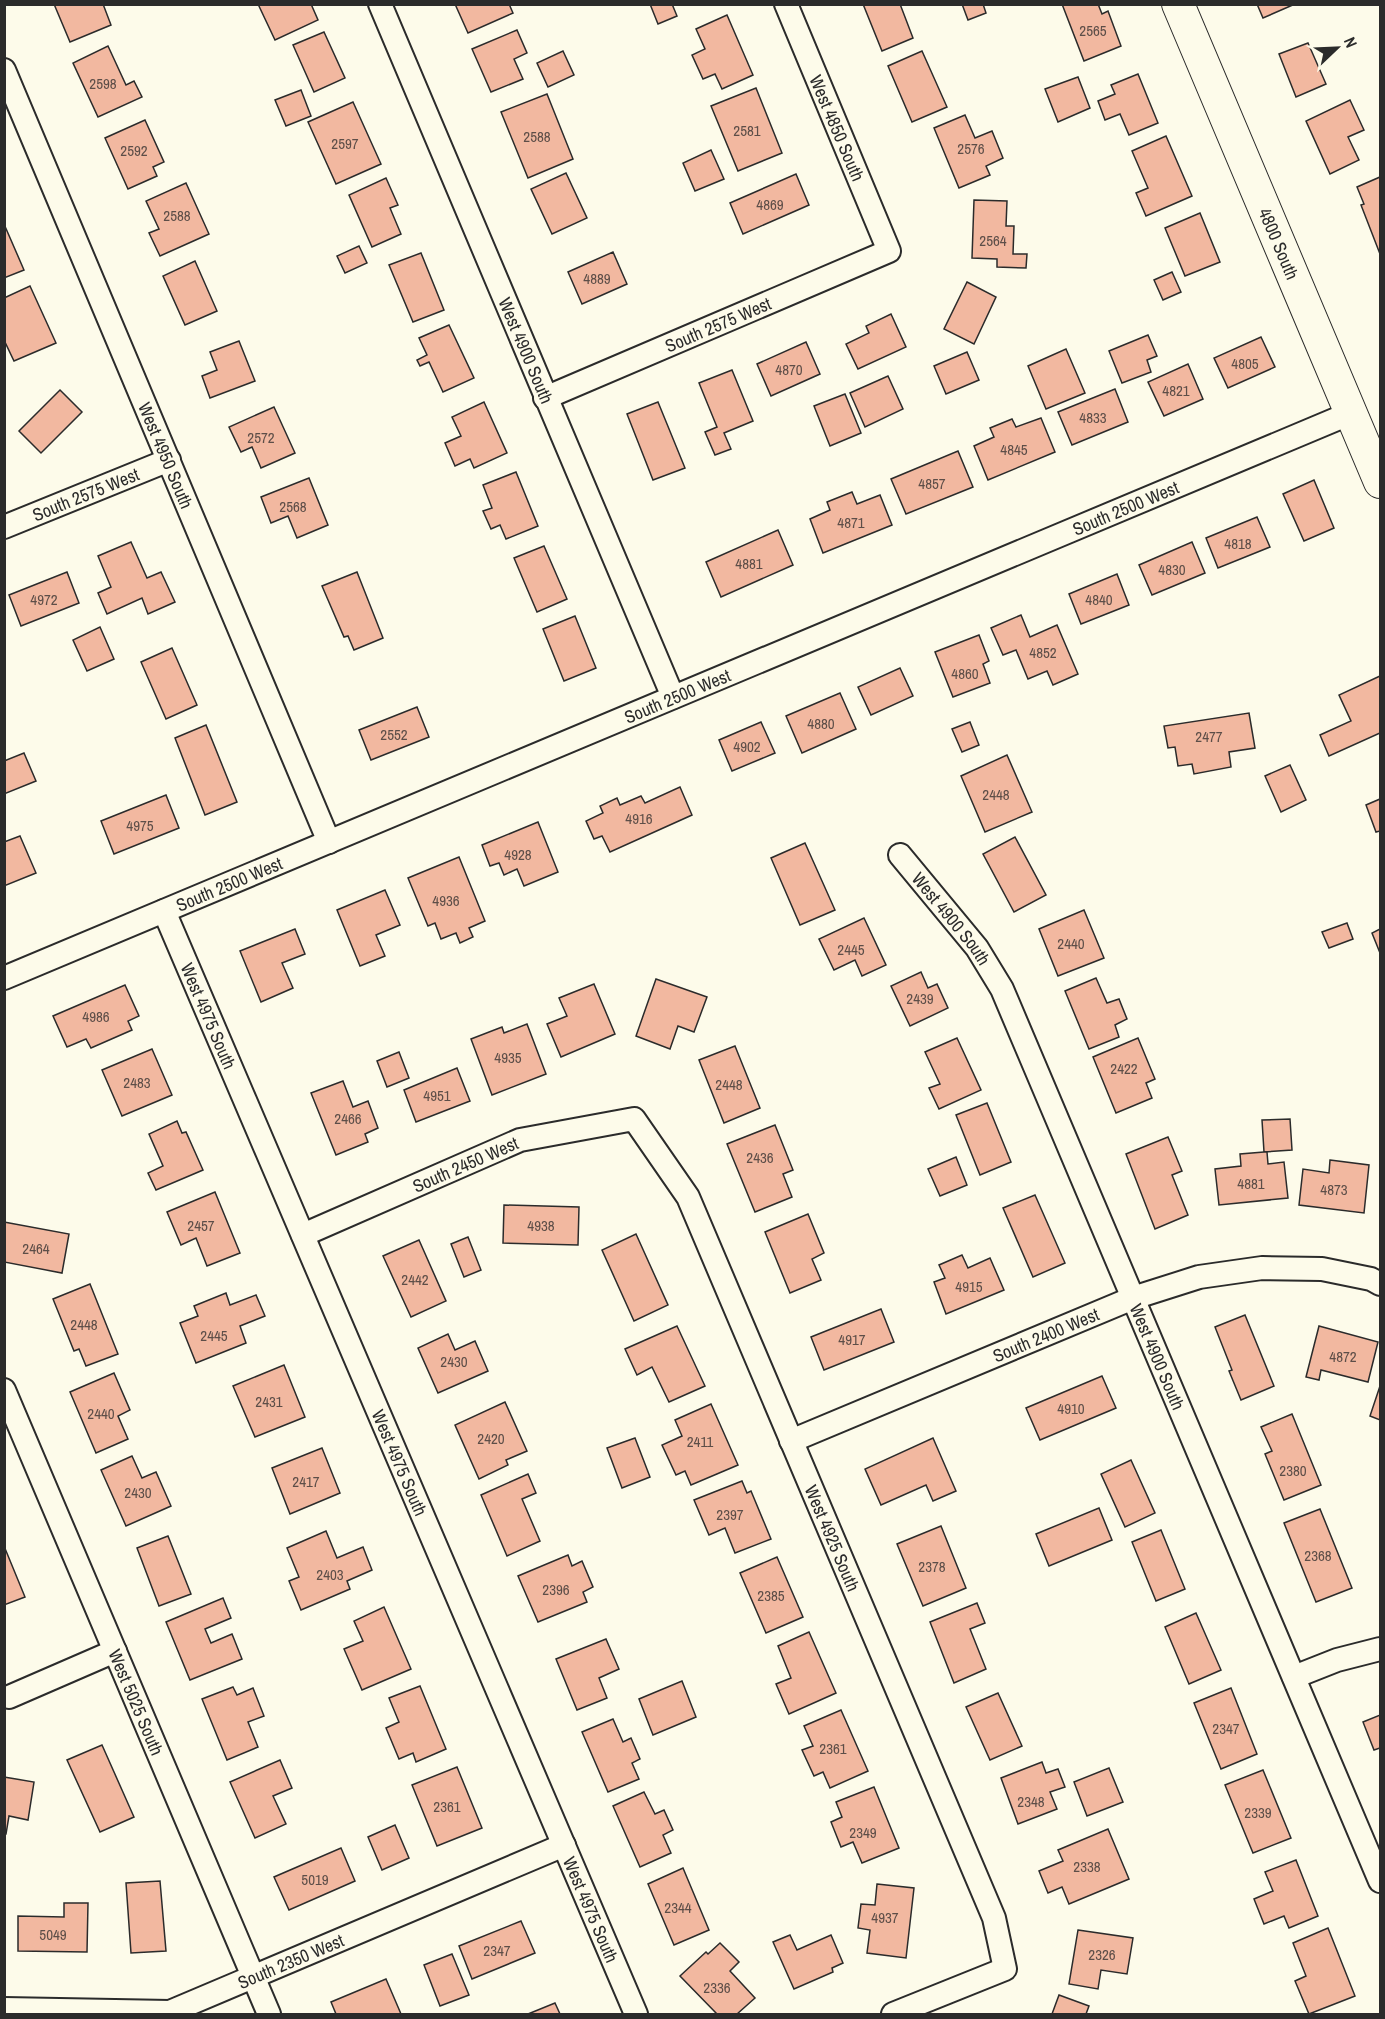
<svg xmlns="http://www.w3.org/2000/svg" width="1385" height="2019" font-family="'Archivo Narrow',sans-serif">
<rect width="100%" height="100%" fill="#fdfbea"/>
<g fill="#f2b8a0" stroke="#2b2b2b" stroke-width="1.5">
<polygon points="54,4 103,4 111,25 70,42"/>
<polygon points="258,4 311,4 318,20 275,40"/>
<polygon points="455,4 509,4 513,13 468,33"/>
<polygon points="650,4 672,4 677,16 658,24"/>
<polygon points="863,4 900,4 913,38 882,51"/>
<polygon points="962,4 983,4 986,13 968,20"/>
<polygon points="1062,4 1098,4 1102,14 1108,11 1121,46 1084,61"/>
<polygon points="1257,4 1295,4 1263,18"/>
<polygon points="727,15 753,75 722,89 715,74 703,79 692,55 705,49 696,29"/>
<polygon points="517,30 527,53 514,59 523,79 491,92 472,49"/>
<polygon points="324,32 345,78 314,92 293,45"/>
<polygon points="1308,43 1326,84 1296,97 1279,54"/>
<polygon points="108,46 126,85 134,81 142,97 98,117 73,63"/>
<polygon points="563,51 574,75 548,87 537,63"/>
<polygon points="922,51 947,107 912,122 888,66"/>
<polygon points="1138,74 1158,123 1129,135 1120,114 1105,120 1098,101 1115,94 1111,85"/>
<polygon points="1078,77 1090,108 1058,122 1045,89"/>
<polygon points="756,88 782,153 738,171 711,106"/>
<polygon points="301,90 311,116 286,126 275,100"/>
<polygon points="547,94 573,159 528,178 501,112"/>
<polygon points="1350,100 1364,130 1348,137 1359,160 1330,174 1306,121"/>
<polygon points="353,102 381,164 336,184 308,122"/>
<polygon points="965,115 975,138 992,131 1003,158 986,166 990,175 959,188 934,128"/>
<polygon points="145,120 164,162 153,167 157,176 128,189 105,138"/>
<polygon points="1166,136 1192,196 1146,216 1136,193 1148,188 1132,151"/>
<polygon points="711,150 724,179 695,191 683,163"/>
<polygon points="566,173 587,218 552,234 531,189"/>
<polygon points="796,174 809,205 743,234 730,203"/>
<polygon points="1380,177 1380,254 1361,205 1364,204 1357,187"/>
<polygon points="386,178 398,205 390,208 401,234 372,247 349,195"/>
<polygon points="186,183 209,234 160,256 149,233 159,229 146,201"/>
<polygon points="974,200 1007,201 1006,226 1014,226 1013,254 1027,254 1026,268 997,267 997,259 972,258"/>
<polygon points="1200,213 1220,262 1185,276 1165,228"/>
<polygon points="4,224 24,270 4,278"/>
<polygon points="359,246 367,263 345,273 337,256"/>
<polygon points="613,252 627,284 582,304 568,272"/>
<polygon points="421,253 444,310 413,322 389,265"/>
<polygon points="195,261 217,311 185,325 163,276"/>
<polygon points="1172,272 1181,292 1163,300 1154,280"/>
<polygon points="967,282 996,297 974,344 944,329"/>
<polygon points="30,286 56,343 14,361 4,340 4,298"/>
<polygon points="891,314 906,347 858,369 846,344 869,333 866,326"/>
<polygon points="449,325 474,378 443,392 429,362 420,366 417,360 427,355 419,338"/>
<polygon points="1148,335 1157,356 1147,360 1151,372 1122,383 1109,351"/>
<polygon points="1261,337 1275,367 1228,388 1214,358"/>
<polygon points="239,341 255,381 210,398 202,376 217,370 210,352"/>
<polygon points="806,342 820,374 771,396 757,364"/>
<polygon points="1066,349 1085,393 1046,409 1028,366"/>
<polygon points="967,352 979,380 946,394 934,366"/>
<polygon points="1188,364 1203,399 1164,416 1148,382"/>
<polygon points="732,370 753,421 724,433 731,449 715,455 705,432 717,427 699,383"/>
<polygon points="888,376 903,409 865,427 850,393"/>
<polygon points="1115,389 1128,422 1072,445 1058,412"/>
<polygon points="60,390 82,412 41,453 19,431"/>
<polygon points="845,394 861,433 830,446 814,406"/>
<polygon points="484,402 507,453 474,468 470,459 455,466 445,443 461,436 452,417"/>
<polygon points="658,402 685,468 653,480 627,414"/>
<polygon points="274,407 295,453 261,468 252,447 241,452 229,427"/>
<polygon points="1041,418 1055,452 988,480 974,446 994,437 990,428 1012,419 1016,427"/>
<polygon points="958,451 973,487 906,514 891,479"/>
<polygon points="516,472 538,526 506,539 500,525 491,529 483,511 492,508 483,485"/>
<polygon points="309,478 328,525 297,538 288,516 271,523 261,497"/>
<polygon points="1314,480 1334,528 1304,541 1283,494"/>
<polygon points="852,492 857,504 880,495 892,525 823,553 810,519 830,510 827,502"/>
<polygon points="1257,517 1270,547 1218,568 1206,538"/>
<polygon points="778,530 793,565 721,597 706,562"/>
<polygon points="131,542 147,578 161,572 175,602 148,614 142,598 107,614 98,593 111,587 98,556"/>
<polygon points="1192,542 1205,573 1152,595 1139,565"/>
<polygon points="544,546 567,599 537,612 514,558"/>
<polygon points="67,572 79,603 21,626 9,595"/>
<polygon points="357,572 383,638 354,650 348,636 344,637 322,586"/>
<polygon points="1117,574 1129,605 1081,624 1069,594"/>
<polygon points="1021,615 1030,637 1057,625 1078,674 1053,685 1047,671 1028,679 1016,650 1003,655 991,628"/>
<polygon points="575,616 596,668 564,681 543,629"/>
<polygon points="100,627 114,659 87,671 73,640"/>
<polygon points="979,635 989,661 983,664 990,683 953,697 935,652"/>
<polygon points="172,648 197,705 166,719 141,662"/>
<polygon points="900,668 913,696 871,715 858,687"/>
<polygon points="1380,676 1380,733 1329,756 1320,735 1351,721 1339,695"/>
<polygon points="840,693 856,729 802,753 786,716"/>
<polygon points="417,707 429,737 371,760 359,730"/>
<polygon points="1249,713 1255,748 1229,752 1231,767 1194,774 1192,764 1178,766 1175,747 1168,748 1164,726"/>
<polygon points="761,722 775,753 732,771 719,740"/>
<polygon points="970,722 979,745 962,752 952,729"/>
<polygon points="206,725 237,802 205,815 175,738"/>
<polygon points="24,753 36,781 4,794 4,761"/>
<polygon points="1007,755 1032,812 985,832 961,776"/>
<polygon points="1290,765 1306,800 1281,812 1265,776"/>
<polygon points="680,787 692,815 610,852 602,836 594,839 586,821 603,813 600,806 617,798 620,805 641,796 645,803"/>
<polygon points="166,795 179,828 114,854 101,821"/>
<polygon points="1380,799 1380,831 1376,832 1366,805"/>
<polygon points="538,822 558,872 524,886 517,869 504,875 499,863 490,866 482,845"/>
<polygon points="20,836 36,873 4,886 4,842"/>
<polygon points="1015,837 1046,895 1014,912 983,854"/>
<polygon points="805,843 835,910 800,925 771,858"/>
<polygon points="459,857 485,921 469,928 473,937 460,943 456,933 441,939 435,923 428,926 408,878"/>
<polygon points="385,890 400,925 376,935 385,956 360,966 337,910"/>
<polygon points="1084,910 1104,958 1058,976 1039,929"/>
<polygon points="864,918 886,965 862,976 855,960 834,970 819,939"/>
<polygon points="1347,923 1353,939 1329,948 1322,932"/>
<polygon points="295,929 305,954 282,963 293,988 261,1002 240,951"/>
<polygon points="1380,929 1380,953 1372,933"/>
<polygon points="921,972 928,988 937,984 948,1008 910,1026 891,986"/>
<polygon points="1096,978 1107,1003 1119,999 1127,1019 1115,1025 1119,1037 1089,1049 1065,991"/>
<polygon points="656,979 707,997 694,1032 678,1026 670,1049 636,1036"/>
<polygon points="594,984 615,1034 561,1057 547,1024 567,1016 559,998"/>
<polygon points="125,985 139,1016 128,1021 132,1030 91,1048 86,1039 67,1047 53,1016"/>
<polygon points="527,1024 546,1074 492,1095 471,1039 502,1027 504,1033"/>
<polygon points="957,1038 981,1090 939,1109 929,1088 940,1084 925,1052"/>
<polygon points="1138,1038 1155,1079 1146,1083 1152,1098 1116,1113 1093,1057"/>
<polygon points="735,1046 760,1108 724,1123 699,1060"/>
<polygon points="152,1049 172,1095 122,1116 102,1070"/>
<polygon points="399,1052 409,1078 387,1087 377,1061"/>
<polygon points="457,1068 470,1101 416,1122 404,1090"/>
<polygon points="343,1081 353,1107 368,1101 378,1128 365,1134 368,1142 336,1155 311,1093"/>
<polygon points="987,1103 1011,1162 980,1175 956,1115"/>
<polygon points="1290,1119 1292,1150 1264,1152 1262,1120"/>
<polygon points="177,1121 182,1133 186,1132 203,1170 156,1190 148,1173 163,1166 149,1134"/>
<polygon points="775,1125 793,1170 783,1174 792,1197 755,1212 727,1144"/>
<polygon points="1168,1137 1182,1171 1172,1175 1188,1215 1155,1229 1126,1154"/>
<polygon points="1264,1152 1267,1152 1268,1164 1284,1162 1288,1198 1219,1205 1215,1169 1241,1166 1240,1154"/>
<polygon points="956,1157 967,1185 940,1196 928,1169"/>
<polygon points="1330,1160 1369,1165 1364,1213 1299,1205 1303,1169 1329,1173"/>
<polygon points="215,1192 240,1253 207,1266 196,1238 181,1245 167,1212"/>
<polygon points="1035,1195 1065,1263 1033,1277 1003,1208"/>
<polygon points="504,1205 579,1207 578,1245 503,1243"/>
<polygon points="808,1214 824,1253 812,1259 821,1280 790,1293 765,1232"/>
<polygon points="4,1222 69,1234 62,1273 4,1262"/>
<polygon points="636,1234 668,1305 634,1321 602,1250"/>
<polygon points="468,1237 481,1270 464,1277 451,1244"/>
<polygon points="419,1240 446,1301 411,1317 383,1256"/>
<polygon points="962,1255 968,1268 990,1258 1004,1290 946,1314 934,1282 945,1278 939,1265"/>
<polygon points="90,1284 118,1354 86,1366 79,1349 74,1351 53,1299"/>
<polygon points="226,1293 230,1305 256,1295 265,1316 240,1326 246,1343 196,1363 180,1323 198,1316 194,1306"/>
<polygon points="881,1309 894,1342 824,1370 811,1337"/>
<polygon points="1245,1315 1274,1386 1241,1400 1229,1371 1232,1370 1215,1327"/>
<polygon points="677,1326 705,1386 669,1402 652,1367 637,1375 625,1349"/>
<polygon points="1319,1326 1378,1342 1368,1382 1321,1370 1319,1380 1306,1377"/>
<polygon points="448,1334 455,1350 475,1341 488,1371 438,1393 418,1348"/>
<polygon points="284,1365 305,1417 255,1437 233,1386"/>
<polygon points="114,1373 130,1410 118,1416 128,1439 96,1453 70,1392"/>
<polygon points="1102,1376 1116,1408 1040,1440 1026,1408"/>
<polygon points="1380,1386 1380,1420 1370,1416"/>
<polygon points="505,1402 527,1451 506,1460 508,1465 479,1479 455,1425"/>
<polygon points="711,1404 738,1465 691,1485 685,1471 676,1475 662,1445 682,1436 675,1420"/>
<polygon points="1292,1414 1321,1485 1284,1500 1265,1454 1272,1451 1261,1427"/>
<polygon points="635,1438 650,1477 622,1488 607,1448"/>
<polygon points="933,1438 956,1491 933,1501 926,1485 881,1505 865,1469"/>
<polygon points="322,1448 340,1493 290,1514 272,1468"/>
<polygon points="132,1456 142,1478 156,1472 171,1506 126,1526 101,1470"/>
<polygon points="1131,1460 1155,1513 1125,1527 1101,1474"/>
<polygon points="528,1474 536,1493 522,1499 540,1541 507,1556 481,1495"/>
<polygon points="742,1481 747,1493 751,1491 771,1539 735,1553 725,1528 709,1535 694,1500"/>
<polygon points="1099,1508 1112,1540 1049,1566 1036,1534"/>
<polygon points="1320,1509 1352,1588 1316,1602 1284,1523"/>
<polygon points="941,1526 966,1588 923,1606 897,1544"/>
<polygon points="1161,1530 1185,1589 1156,1601 1132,1542"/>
<polygon points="326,1531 337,1558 363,1547 372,1570 347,1581 350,1589 301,1610 289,1581 299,1577 287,1548"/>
<polygon points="168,1536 191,1594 159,1606 137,1548"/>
<polygon points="4,1546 25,1597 4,1605"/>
<polygon points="568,1555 572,1566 582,1561 593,1587 583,1592 587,1602 538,1622 518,1576"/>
<polygon points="777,1557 803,1617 766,1633 740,1573"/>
<polygon points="223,1598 231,1618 205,1629 211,1643 232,1634 242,1659 190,1680 166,1622"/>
<polygon points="977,1603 985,1623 970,1629 986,1669 954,1683 930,1622"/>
<polygon points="384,1607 411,1669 362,1690 344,1649 363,1641 354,1621"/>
<polygon points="1196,1613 1221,1670 1189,1684 1165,1627"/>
<polygon points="809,1632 836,1693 789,1714 776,1684 791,1678 778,1646"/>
<polygon points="606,1639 619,1669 599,1678 607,1698 577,1710 556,1659"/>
<polygon points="682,1681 696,1717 653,1735 639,1699"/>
<polygon points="420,1686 446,1749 416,1762 413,1753 399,1759 386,1728 399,1722 389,1698"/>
<polygon points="233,1687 237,1695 253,1688 264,1716 248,1722 258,1747 227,1760 202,1699"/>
<polygon points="1231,1688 1257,1754 1221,1769 1194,1703"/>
<polygon points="998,1693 1022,1746 990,1760 966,1707"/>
<polygon points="841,1710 868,1771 830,1788 823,1772 814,1776 802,1750 813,1746 804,1726"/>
<polygon points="1380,1715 1380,1748 1374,1750 1363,1722"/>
<polygon points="613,1719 623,1742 631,1738 640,1759 632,1763 639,1779 608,1792 582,1732"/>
<polygon points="102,1745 134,1817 100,1832 67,1760"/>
<polygon points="280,1760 292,1788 273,1796 286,1824 255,1838 230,1782"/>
<polygon points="1042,1762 1046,1773 1058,1769 1065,1787 1050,1792 1057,1809 1018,1824 1001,1778"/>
<polygon points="457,1767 482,1828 437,1846 412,1785"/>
<polygon points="1109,1768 1123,1802 1087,1816 1074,1782"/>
<polygon points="1263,1770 1291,1838 1253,1853 1225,1785"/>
<polygon points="4,1777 34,1782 28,1820 9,1816 6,1834 4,1834"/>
<polygon points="874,1787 899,1848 862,1863 853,1842 841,1847 831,1822 842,1817 836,1802"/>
<polygon points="644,1792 655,1814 664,1810 673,1830 663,1835 671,1853 640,1867 613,1806"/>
<polygon points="395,1825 409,1858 382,1870 368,1837"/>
<polygon points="1108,1829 1129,1879 1069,1904 1062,1887 1048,1893 1039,1871 1063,1861 1058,1850"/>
<polygon points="341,1848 355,1881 289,1910 274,1877"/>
<polygon points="1296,1860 1318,1916 1289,1928 1284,1916 1264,1924 1254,1899 1273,1891 1265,1872"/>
<polygon points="683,1868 709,1930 674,1945 648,1884"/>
<polygon points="160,1881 166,1951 131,1953 126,1883"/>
<polygon points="877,1884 914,1888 906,1958 867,1953 870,1930 858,1928 861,1904 875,1905"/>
<polygon points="64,1903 88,1903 87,1952 18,1951 18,1916 64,1917"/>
<polygon points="521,1921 535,1953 472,1979 459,1946"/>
<polygon points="1328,1928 1355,1996 1309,2014 1295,1981 1306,1976 1293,1943"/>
<polygon points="1078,1930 1133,1938 1127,1974 1101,1970 1098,1989 1069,1984"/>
<polygon points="790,1935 797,1950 831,1935 843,1963 832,1968 833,1972 794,1989 773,1942"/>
<polygon points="720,1943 739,1962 730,1971 755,1998 737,2014 717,2014 680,1976 706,1952 708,1954"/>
<polygon points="452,1954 469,1995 440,2006 424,1965"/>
<polygon points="386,1979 401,2014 336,2014 331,2002"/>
<polygon points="1059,1995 1089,2006 1086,2014 1052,2014"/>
<polygon points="555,2003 560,2014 528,2014"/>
</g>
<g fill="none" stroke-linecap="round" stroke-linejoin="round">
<g stroke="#2b2b2b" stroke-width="26">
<g id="minor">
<path id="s1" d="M 380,4 L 673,697"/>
<path id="s2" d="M 4,70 L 329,842"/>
<path id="s3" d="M 545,398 L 889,251 L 786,4"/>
<path id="s4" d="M 4,527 L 169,460"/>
<path id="s5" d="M 900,855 L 977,948 L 1002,989 L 1380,1881"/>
<path id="s6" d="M 164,911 L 636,2014"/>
<path id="s7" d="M 4,978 L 1351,413"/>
<path id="s8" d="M 303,1235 L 520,1140 L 634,1119 L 688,1197 L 994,1918 L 1005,1969 L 893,2014"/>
<path id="s9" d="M 4,1390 L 269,2014"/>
<path id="s10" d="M 791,1441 L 1133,1298 L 1199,1277 L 1262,1268 L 1322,1269 L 1371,1279 L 1380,1284"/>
<polyline points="1294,1677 1337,1660 1380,1649"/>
<polyline points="9,1697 115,1651"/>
<path id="s11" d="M 4,2009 L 170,2012 L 564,1845"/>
</g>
</g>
<g stroke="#2b2b2b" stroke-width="34">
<g id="secondary">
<path id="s12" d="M 1178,4 L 1380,482"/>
</g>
</g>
<use href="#minor" stroke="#fdfbea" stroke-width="22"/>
<use href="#secondary" stroke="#fdfbea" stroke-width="32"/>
</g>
<g text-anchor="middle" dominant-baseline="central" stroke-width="4.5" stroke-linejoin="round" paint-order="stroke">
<g font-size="15" fill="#5d4e48">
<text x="1093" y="30">2565</text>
<text x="103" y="83">2598</text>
<text x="747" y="130">2581</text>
<text x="537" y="136">2588</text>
<text x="345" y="143">2597</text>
<text x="971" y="148">2576</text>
<text x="134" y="150">2592</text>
<text x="770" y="204">4869</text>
<text x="177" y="215">2588</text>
<text x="993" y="240">2564</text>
<text x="597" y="278">4889</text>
<text x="1245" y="363">4805</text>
<text x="789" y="369">4870</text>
<text x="1176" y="390">4821</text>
<text x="1093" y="417">4833</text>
<text x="261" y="437">2572</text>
<text x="1014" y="449">4845</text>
<text x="932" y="483">4857</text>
<text x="293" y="506">2568</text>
<text x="851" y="522">4871</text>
<text x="1238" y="543">4818</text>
<text x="749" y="563">4881</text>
<text x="1172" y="569">4830</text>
<text x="44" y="599">4972</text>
<text x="1099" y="599">4840</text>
<text x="1043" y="652">4852</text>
<text x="965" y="673">4860</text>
<text x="821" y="723">4880</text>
<text x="394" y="734">2552</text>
<text x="1209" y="736">2477</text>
<text x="747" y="746">4902</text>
<text x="996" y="794">2448</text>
<text x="639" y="818">4916</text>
<text x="140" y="825">4975</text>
<text x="518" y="854">4928</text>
<text x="446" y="900">4936</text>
<text x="1071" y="943">2440</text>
<text x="851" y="949">2445</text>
<text x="920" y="998">2439</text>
<text x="96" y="1016">4986</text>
<text x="508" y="1057">4935</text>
<text x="1124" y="1068">2422</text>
<text x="137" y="1082">2483</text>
<text x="729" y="1084">2448</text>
<text x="437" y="1095">4951</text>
<text x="348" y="1118">2466</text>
<text x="760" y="1157">2436</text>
<text x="1251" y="1183">4881</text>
<text x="1334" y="1189">4873</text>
<text x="201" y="1225">2457</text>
<text x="541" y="1225">4938</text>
<text x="36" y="1248">2464</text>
<text x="415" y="1279">2442</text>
<text x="969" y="1286">4915</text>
<text x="84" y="1324">2448</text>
<text x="214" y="1335">2445</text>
<text x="852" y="1339">4917</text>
<text x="1343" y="1356">4872</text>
<text x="454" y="1361">2430</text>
<text x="269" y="1401">2431</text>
<text x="1071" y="1408">4910</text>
<text x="101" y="1413">2440</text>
<text x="491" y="1438">2420</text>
<text x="700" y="1441">2411</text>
<text x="1293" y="1470">2380</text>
<text x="306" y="1481">2417</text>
<text x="138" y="1492">2430</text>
<text x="730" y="1514">2397</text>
<text x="1318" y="1555">2368</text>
<text x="932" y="1566">2378</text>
<text x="330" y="1574">2403</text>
<text x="556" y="1589">2396</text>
<text x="771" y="1595">2385</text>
<text x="1226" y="1728">2347</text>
<text x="833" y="1748">2361</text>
<text x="1031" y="1801">2348</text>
<text x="447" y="1806">2361</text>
<text x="1258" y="1812">2339</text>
<text x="863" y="1832">2349</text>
<text x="1087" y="1866">2338</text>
<text x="315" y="1879">5019</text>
<text x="678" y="1907">2344</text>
<text x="885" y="1917">4937</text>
<text x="53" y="1934">5049</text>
<text x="497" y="1950">2347</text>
<text x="1102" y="1954">2326</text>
<text x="717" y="1987">2336</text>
</g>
<g font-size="18" fill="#2b2b2b" stroke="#fdfbea">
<text transform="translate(837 128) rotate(67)">West 4850 South</text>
<text stroke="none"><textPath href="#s12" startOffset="260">4800 South</textPath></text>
<text stroke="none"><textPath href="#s3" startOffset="188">South 2575 West</textPath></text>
<text stroke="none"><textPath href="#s1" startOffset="376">West 4900 South</textPath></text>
<text stroke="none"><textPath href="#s2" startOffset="418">West 4950 South</textPath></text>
<text stroke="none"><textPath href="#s4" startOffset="88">South 2575 West</textPath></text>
<text stroke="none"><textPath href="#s7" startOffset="1216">South 2500 West</textPath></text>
<text stroke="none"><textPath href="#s7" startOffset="730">South 2500 West</textPath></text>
<text stroke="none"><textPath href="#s7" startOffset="244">South 2500 West</textPath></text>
<text stroke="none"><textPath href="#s5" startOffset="82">West 4900 South</textPath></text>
<text stroke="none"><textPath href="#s6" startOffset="114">West 4975 South</textPath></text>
<text stroke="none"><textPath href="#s8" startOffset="177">South 2450 West</textPath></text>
<text stroke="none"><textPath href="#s10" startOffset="276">South 2400 West</textPath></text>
<text stroke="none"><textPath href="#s5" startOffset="568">West 4900 South</textPath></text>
<text stroke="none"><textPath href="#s6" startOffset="600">West 4975 South</textPath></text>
<text stroke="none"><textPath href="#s8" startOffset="818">West 4925 South</textPath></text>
<text stroke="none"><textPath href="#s9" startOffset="339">West 5025 South</textPath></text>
<text stroke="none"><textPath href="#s6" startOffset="1086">West 4975 South</textPath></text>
<text stroke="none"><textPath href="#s11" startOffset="297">South 2350 West</textPath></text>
</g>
</g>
<rect width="1385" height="2019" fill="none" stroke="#2b2b2b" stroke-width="12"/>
<g transform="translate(1337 48) rotate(67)" stroke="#fdfbea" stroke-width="4.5" paint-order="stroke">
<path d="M0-4.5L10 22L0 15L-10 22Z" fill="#2b2b2b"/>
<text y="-9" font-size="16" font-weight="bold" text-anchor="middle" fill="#2b2b2b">N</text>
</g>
</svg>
